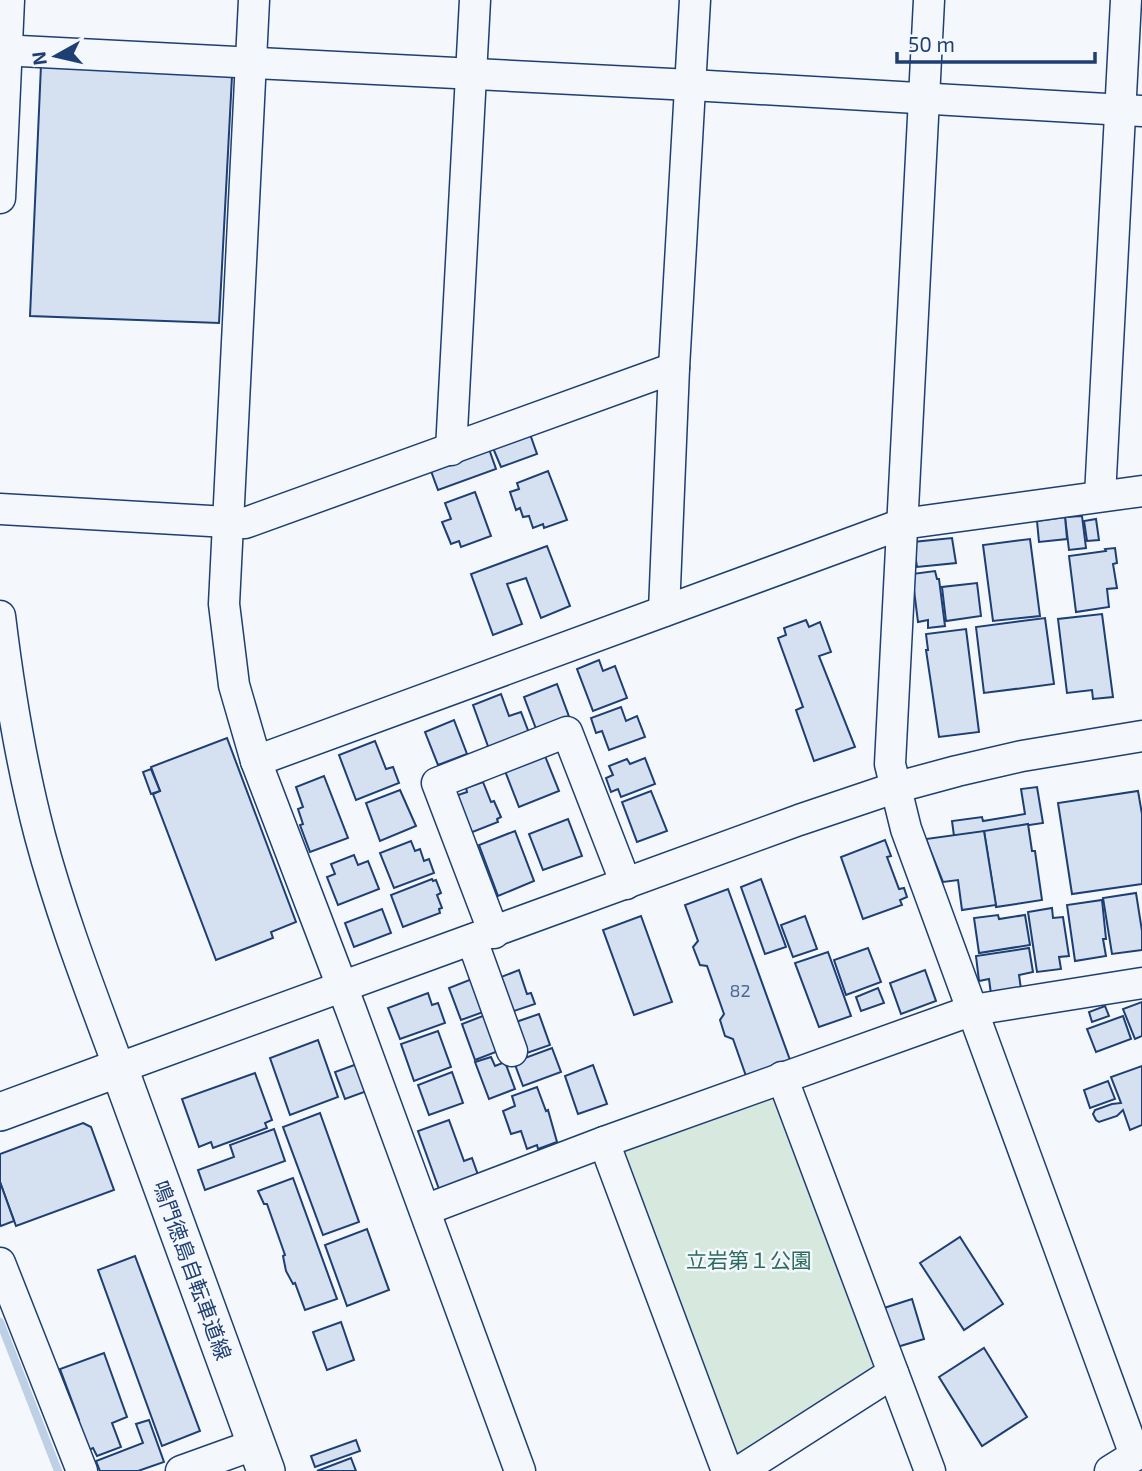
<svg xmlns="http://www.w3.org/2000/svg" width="1142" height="1471" font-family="'Exo 2','Noto Sans JP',sans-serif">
<rect width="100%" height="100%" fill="#f4f7fb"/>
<polygon fill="#d7e8df" stroke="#687fa3" stroke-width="2" points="777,1094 879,1368 734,1459 619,1150"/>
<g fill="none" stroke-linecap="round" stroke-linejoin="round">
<polyline stroke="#bed0e5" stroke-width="8" points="0,1322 58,1471"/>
</g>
<g fill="#d5e0f0" stroke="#1d3f73" stroke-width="2">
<polygon points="41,65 232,76 219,323 30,316"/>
<polygon points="530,434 537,454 501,467 493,448"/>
<polygon points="489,449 496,469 438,490 431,471"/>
<polygon points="548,471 567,520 544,528 543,524 533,528 529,516 523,517 520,508 516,510 510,492 519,489 517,483"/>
<polygon points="475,492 491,536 461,547 459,541 451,544 442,522 451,519 445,503"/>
<polygon points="1082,516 1086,548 1069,550 1065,517"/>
<polygon points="1065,517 1067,539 1039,542 1037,521"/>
<polygon points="1096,519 1099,540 1087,541 1084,521"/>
<polygon points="952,538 956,563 917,567 913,542"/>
<polygon points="1030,539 1040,616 993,621 983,545"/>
<polygon points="547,546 570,606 541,618 526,578 507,584 522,624 493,635 471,574"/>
<polygon points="1115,548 1117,563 1113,564 1117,588 1107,589 1109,607 1076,612 1069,556 1106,551 1105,549"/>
<polygon points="935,571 937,579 939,579 945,626 928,628 928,620 918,622 912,574"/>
<polygon points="977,583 981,616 946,621 942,587"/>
<polygon points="1102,614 1113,697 1093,699 1092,690 1067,693 1058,619"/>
<polygon points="1045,618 1054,684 984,693 976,627"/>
<polygon points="806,620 809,627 820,622 831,652 819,656 855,747 814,761 796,710 803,707 778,638 786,635 784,628"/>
<polygon points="966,629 979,732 939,737 926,650 928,650 926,634"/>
<polygon points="599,660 603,671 615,666 627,698 593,711 577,669"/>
<polygon points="557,684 571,722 538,734 524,697"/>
<polygon points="501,694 509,716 521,712 529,733 489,749 473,705"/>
<polygon points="621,707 626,721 637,716 645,737 609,750 602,731 596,733 591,718"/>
<polygon points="454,720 467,754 438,765 425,732"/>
<polygon points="227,738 296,922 271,932 273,938 216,960 153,794 160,791 151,767"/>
<polygon points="375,741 386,769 393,767 399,783 356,800 339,755"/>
<polygon points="545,756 559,791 519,807 505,771"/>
<polygon points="645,758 655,784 621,797 618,789 611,792 606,778 613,775 609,766 627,759 630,764"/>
<polygon points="151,769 160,791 151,794 143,772"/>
<polygon points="324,776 348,838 310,852 300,825 303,824 298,809 303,807 296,787"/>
<polygon points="483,782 491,802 494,801 501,817 497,819 498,822 470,833 455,796 467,792 466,788"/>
<polygon points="1037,787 1043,823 954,836 952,821 982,817 983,821 1025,814 1021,789"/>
<polygon points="400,790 416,826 380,841 366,803"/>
<polygon points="651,791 667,831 637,842 622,802"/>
<polygon points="1138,791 1142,814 1142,884 1072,894 1058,803"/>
<polygon points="568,819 582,856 543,870 529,834"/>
<polygon points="1028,824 1032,851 1035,851 1042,900 996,907 984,831"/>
<polygon points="515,831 534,881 498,896 479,845"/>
<polygon points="984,831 996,905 962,910 958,880 943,882 926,839"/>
<polygon points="885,840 891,856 887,857 899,889 904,888 907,897 900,900 902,905 863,919 841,857"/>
<polygon points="411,841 415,851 420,849 424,861 429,859 434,873 394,888 380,853"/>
<polygon points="354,855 358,865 368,861 379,889 338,905 327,877 335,874 331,864"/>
<polygon points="432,879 433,881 436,880 441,893 437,895 442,908 439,909 440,913 403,927 391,895"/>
<polygon points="761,879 786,947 765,954 741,887"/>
<polygon points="728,889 790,1060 746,1076 733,1039 725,1036 720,1020 724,1014 707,966 700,965 693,947 698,941 685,905"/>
<polygon points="1136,893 1142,931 1142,950 1112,954 1103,898"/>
<polygon points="1102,900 1106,939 1103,939 1106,956 1075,961 1067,905"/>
<polygon points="1052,908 1053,918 1063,917 1069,956 1059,957 1061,969 1037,972 1028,912"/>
<polygon points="382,909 391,933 354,947 345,923"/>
<polygon points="998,915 999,919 1025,915 1030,945 979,953 974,918"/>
<polygon points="641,916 672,1002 634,1015 603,930"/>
<polygon points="805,916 817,949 793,957 781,925"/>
<polygon points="868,948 881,982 846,995 834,960"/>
<polygon points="1029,948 1033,972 1019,975 1021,989 991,994 989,979 979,981 976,956"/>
<polygon points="828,952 851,1016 819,1027 795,963"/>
<polygon points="519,970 527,994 531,993 535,1004 508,1013 496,979"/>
<polygon points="925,970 936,1001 901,1014 890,983"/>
<polygon points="477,977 489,1010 461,1020 449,988"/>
<polygon points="878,988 884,1003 861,1011 856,997"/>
<polygon points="428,993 432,1005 438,1003 445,1023 400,1039 388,1008"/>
<polygon points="1142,1002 1142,1036 1135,1039 1123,1009"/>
<polygon points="1105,1006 1109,1016 1092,1022 1089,1012"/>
<polygon points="488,1014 501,1050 475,1060 462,1024"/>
<polygon points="539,1014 550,1045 524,1054 516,1022"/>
<polygon points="1123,1016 1131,1039 1096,1052 1087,1029"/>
<polygon points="438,1031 451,1067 414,1081 401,1044"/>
<polygon points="318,1040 338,1097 290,1115 270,1058"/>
<polygon points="552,1048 561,1072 523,1086 514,1062"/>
<polygon points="491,1057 495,1066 505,1062 515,1089 489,1099 475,1062"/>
<polygon points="357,1064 367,1091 345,1099 335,1072"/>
<polygon points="593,1065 607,1104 578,1114 565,1076"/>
<polygon points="1142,1066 1142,1125 1130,1130 1123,1110 1117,1116 1099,1122 1096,1120 1093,1114 1095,1110 1112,1104 1121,1103 1111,1077"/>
<polygon points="452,1072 463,1103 429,1115 418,1085"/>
<polygon points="255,1073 272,1120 265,1123 267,1128 213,1148 211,1142 199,1147 182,1099"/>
<polygon points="1108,1081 1115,1099 1090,1108 1084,1090"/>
<polygon points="537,1087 546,1111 548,1110 557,1142 538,1149 537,1145 527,1149 521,1131 511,1134 503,1111 515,1106 512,1096"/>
<polygon points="320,1113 359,1222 323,1235 283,1127"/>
<polygon points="449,1120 464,1161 472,1158 478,1175 439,1189 418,1131"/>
<polygon points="83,1123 91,1127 114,1190 16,1226 0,1182 0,1154"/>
<polygon points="274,1129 285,1161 205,1190 198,1170 234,1157 230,1145"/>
<polygon points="293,1178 337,1299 305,1310 295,1283 293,1284 286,1271 283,1256 285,1255 267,1204 264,1204 258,1191"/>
<polygon points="0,1182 14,1221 1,1226 0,1224"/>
<polygon points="367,1229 389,1290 347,1306 325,1245"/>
<polygon points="960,1237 1003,1304 964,1330 920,1263"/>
<polygon points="135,1256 200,1431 162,1446 98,1270"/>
<polygon points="912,1299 924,1339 897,1347 884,1308"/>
<polygon points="341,1322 354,1360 327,1370 313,1332"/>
<polygon points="984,1348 1027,1417 982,1446 939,1377"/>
<polygon points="104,1353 127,1417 112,1423 121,1447 97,1456 93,1448 84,1452 73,1423 79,1420 60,1369"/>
<polygon points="149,1420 164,1462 138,1471 100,1471 96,1461 143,1443 136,1424"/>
<polygon points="356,1440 360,1451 315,1467 311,1456"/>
<polygon points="351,1458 356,1471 317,1471"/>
</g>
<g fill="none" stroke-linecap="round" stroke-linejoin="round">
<g stroke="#1d3f73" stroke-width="33">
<g id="minor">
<polyline points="254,0 224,604 234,685 256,761 351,1010 520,1471"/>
<polyline points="929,0 890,764 906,829 1135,1455"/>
<polyline points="0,50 691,85 1142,111"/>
<polyline points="0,198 9,0"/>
<polyline points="451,450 475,0"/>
<polyline points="1100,496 1126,0"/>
<polyline points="0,509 245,523 674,368"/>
<polyline points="664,611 674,368 695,0"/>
<path d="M 0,616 C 9,690 21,764 40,836 C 61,915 91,992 119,1068 L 799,820 L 894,788 L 957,771 L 1022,756 L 1142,736"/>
<polyline points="256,761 902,524 1142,491"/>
<polyline points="494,933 437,783 567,732 626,884"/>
<polyline points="472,940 512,1051"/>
<polyline points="782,1077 930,1471"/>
<polyline points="604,1142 727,1471"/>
<polyline points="425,1210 604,1142 973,1010 1142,983"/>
<polyline points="0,1263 82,1471"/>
<polyline points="181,1471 256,1444"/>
<polyline points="740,1471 893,1373"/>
<polyline points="1110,1471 1142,1451"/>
</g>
</g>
<g stroke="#1d3f73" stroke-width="40">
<polyline id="major" points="0,1112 119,1068 266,1471"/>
</g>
<use href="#minor" stroke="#f4f7fb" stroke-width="30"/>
<use href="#major" stroke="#f4f7fb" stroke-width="37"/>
</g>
<g text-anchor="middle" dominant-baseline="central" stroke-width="5" stroke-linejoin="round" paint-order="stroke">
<g font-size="18" fill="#4b6792">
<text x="740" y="990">82</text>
</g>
<g font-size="21" fill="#2c6c60" stroke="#f4f7fb">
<text x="749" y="1259">立岩第１公園</text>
</g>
<g font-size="21" fill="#1d3f73" stroke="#f4f7fb">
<text transform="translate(193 1270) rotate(70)">鳴門徳島自転車道線</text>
</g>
</g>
<g transform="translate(56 56) rotate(262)" stroke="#f4f7fb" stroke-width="5" paint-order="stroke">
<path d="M0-5L12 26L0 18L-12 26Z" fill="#1d3f73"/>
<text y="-10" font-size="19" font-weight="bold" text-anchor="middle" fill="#1d3f73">N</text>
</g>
<path d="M897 52v10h198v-10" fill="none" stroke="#1d3f73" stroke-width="3.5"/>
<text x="908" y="52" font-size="21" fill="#1d3f73" stroke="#f4f7fb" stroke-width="5" paint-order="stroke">50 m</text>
</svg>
